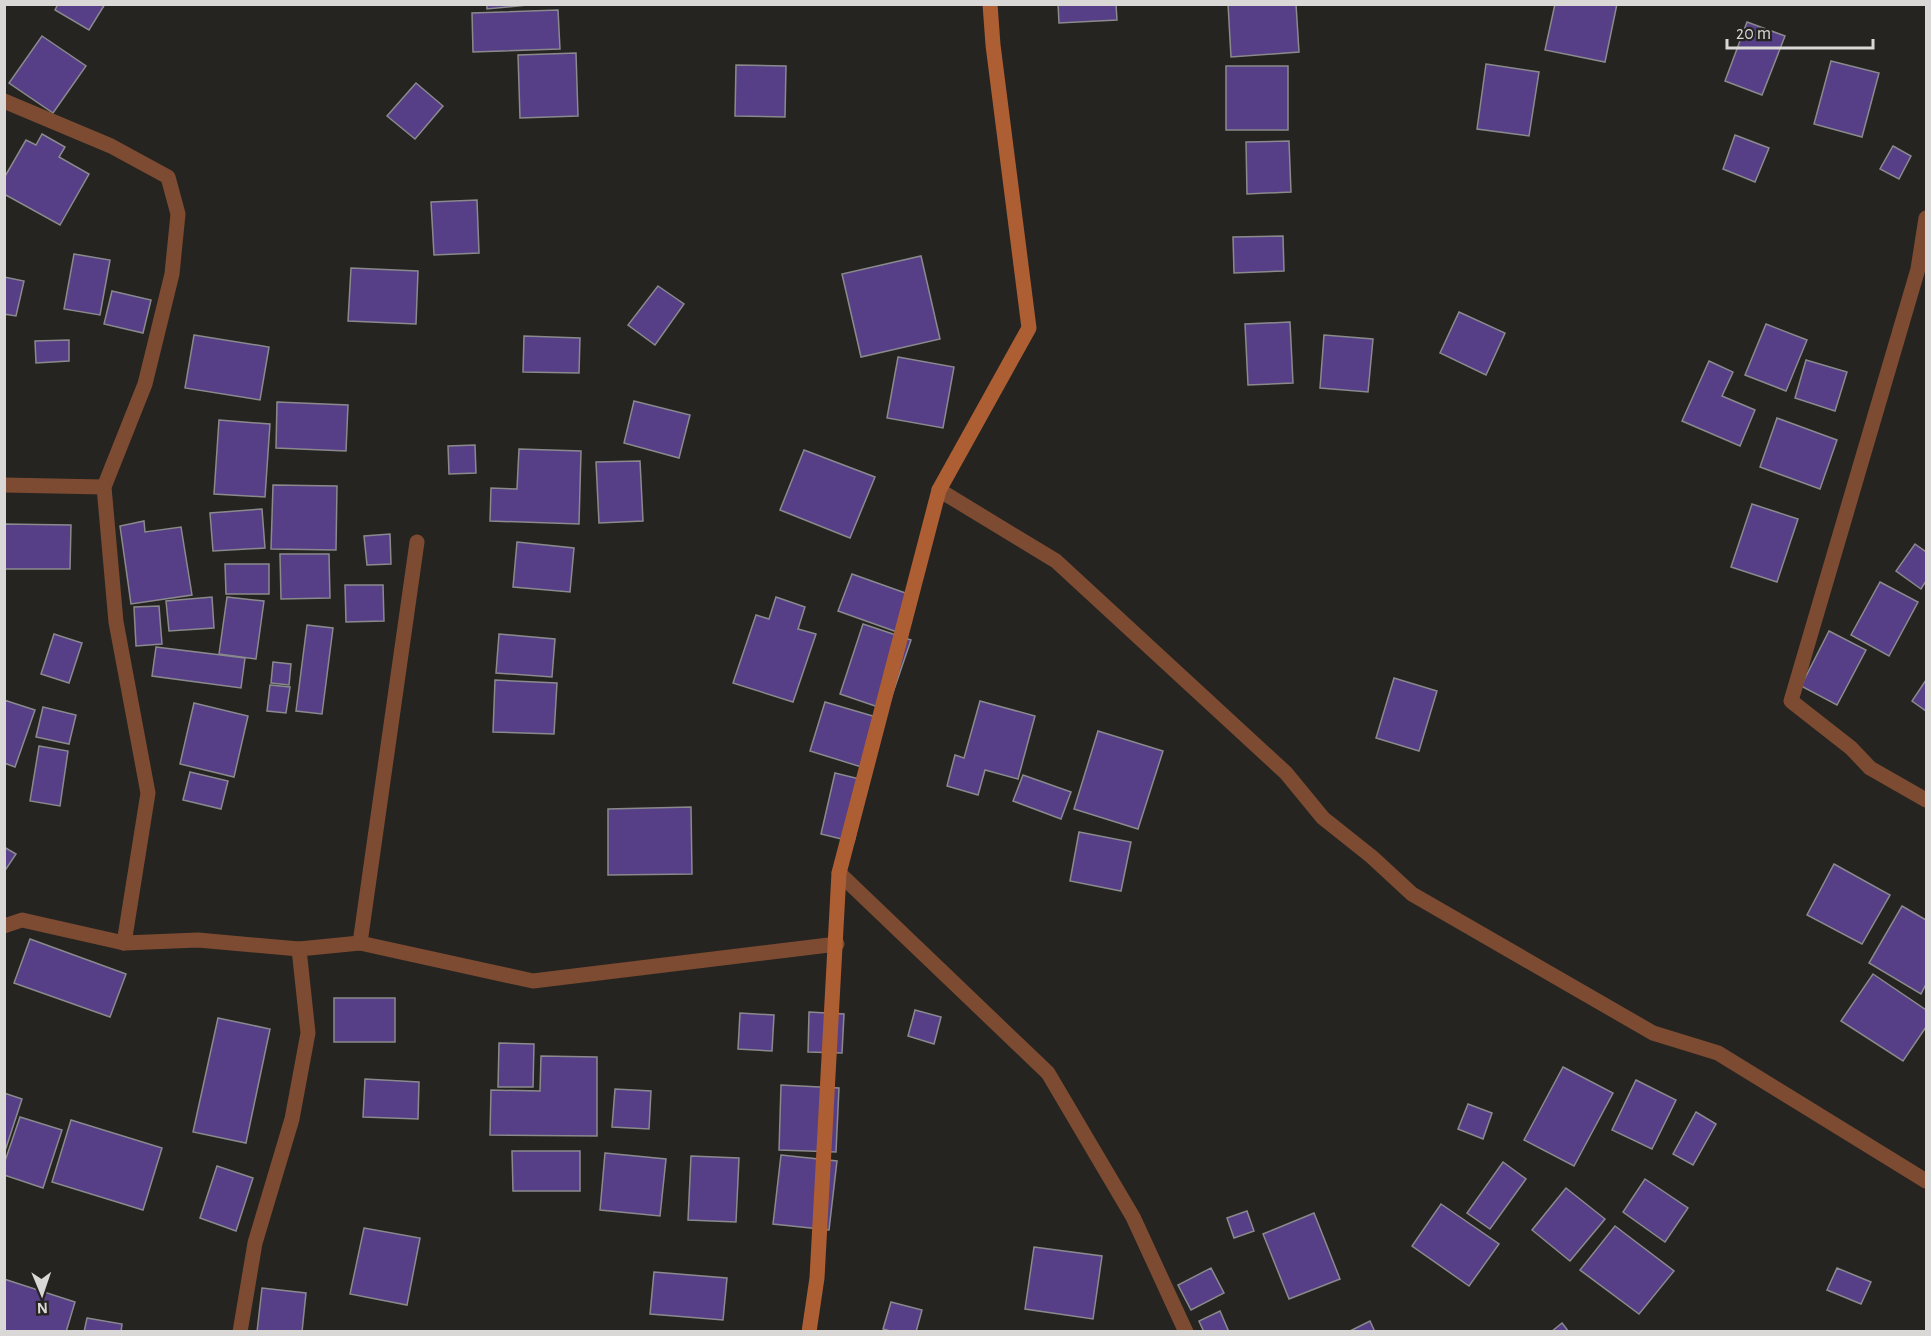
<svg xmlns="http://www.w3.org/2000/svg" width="1931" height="1336" font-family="'Alegreya Sans',sans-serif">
<rect width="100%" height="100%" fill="#252421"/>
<g fill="#563f86" stroke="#8a8a8d" stroke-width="1.5">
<polygon points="58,4 105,4 89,30 55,10"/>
<polygon points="487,4 537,4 487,9"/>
<polygon points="1058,4 1116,4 1117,20 1059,23"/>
<polygon points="1228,4 1296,4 1299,52 1231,57"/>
<polygon points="1555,4 1617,4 1605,62 1545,50"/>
<polygon points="558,10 560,49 473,52 472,13"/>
<polygon points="1747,22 1785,36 1762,95 1725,81"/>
<polygon points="42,36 86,66 53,113 9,83"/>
<polygon points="576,53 578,116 520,118 518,55"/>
<polygon points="1831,61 1879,73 1862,137 1814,124"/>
<polygon points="1486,64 1539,72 1529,136 1477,129"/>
<polygon points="736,65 786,66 785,117 735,116"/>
<rect x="1226" y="66" width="62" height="64"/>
<polygon points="416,83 443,106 415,139 387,116"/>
<polygon points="42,134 65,147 59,157 89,174 60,225 4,194 4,178 26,140 36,145"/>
<polygon points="1735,135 1769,148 1755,182 1723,169"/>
<polygon points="1289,141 1291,192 1247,194 1246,142"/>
<polygon points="1893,146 1911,156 1899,179 1880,169"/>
<polygon points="477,200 479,253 434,255 431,202"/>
<polygon points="1283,236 1284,271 1234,273 1233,237"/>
<polygon points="74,254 110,260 100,315 64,309"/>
<polygon points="921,256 940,339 861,357 842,274"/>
<polygon points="351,268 418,271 416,324 348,321"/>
<polygon points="4,277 24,281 16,316 4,314"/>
<polygon points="658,286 684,304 655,345 628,325"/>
<polygon points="112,291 151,300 143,333 104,324"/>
<polygon points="1459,312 1505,333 1486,375 1440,353"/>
<polygon points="1290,322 1293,383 1248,385 1245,324"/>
<polygon points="1766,324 1807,340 1786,391 1745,375"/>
<polygon points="194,335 269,347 260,400 185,388"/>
<polygon points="1324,335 1373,339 1368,392 1320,388"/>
<polygon points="524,336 580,338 579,373 523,372"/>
<polygon points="69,340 69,361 36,363 35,341"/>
<polygon points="898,357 954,367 943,428 887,418"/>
<polygon points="1806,360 1847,372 1835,411 1795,398"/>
<polygon points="1709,361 1733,372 1722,396 1755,410 1740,446 1682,421"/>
<polygon points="634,401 690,415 679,458 624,443"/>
<polygon points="277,402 348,405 346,451 276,448"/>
<polygon points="1777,418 1837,440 1820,489 1760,467"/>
<polygon points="219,420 270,424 265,497 214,494"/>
<polygon points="475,445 476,473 449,474 448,446"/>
<polygon points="519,449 581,451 579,524 490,521 491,488 517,489"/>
<polygon points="804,450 875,477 850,538 780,510"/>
<polygon points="640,461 643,521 599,523 596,462"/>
<polygon points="273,485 337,486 336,550 271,549"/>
<polygon points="1752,504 1798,519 1777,582 1731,567"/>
<polygon points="262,509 265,548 213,551 210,513"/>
<polygon points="144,521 145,532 181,527 192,595 131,604 120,526"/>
<polygon points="4,524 71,525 70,569 4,569"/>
<polygon points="390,534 391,564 367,565 364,536"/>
<polygon points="517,542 574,548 570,592 513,587"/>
<polygon points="1915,544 1926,552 1926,581 1921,589 1896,571"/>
<polygon points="280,554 329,554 330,598 281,599"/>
<polygon points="225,564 269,564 269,594 226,594"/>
<polygon points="852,574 911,595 897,632 838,611"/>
<polygon points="1880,582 1918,602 1889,656 1851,635"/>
<polygon points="345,585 383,585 384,621 346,622"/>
<polygon points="212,597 214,628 169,631 166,601"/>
<polygon points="227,597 264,601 256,659 219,654"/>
<polygon points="776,597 805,607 798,629 816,634 793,702 733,683 756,615 769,619"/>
<polygon points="159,606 162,644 136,646 134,607"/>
<polygon points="863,624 911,640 887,710 840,694"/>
<polygon points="307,625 333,628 322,714 296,711"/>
<polygon points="1829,631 1866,650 1837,705 1801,686"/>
<polygon points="54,634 82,643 69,683 41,674"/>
<polygon points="499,634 555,639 552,677 496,673"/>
<polygon points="156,647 245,658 241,688 152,676"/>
<polygon points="273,662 291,664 289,685 271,683"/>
<polygon points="1394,678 1437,691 1419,751 1376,738"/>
<polygon points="495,680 557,683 554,734 493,732"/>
<polygon points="1926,680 1926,711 1912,701"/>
<polygon points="270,685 290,687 286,713 267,711"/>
<polygon points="4,700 35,710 15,767 4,763"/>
<polygon points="980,701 1035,716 1018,779 985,770 978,795 947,786 955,755 964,758"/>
<polygon points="825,702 883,719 868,769 810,751"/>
<polygon points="194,703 248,716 234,777 180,764"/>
<polygon points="43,707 76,715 69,744 36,737"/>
<polygon points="1098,731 1163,751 1138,829 1074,809"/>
<polygon points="39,746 68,751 60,806 30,801"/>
<polygon points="190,772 228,781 221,809 183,800"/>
<polygon points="835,773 868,781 854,842 821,834"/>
<polygon points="1023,775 1071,792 1061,819 1013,801"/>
<polygon points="691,807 692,874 608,875 608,809"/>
<polygon points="1079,832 1131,842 1121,891 1070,881"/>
<polygon points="4,847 16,854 4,872"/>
<polygon points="1834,864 1890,895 1862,944 1807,915"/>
<polygon points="1902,906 1926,920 1926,984 1921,994 1869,963"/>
<polygon points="30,939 126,974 110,1017 14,983"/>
<polygon points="1873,974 1926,1010 1926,1027 1903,1061 1841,1021"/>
<rect x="334" y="998" width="61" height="44"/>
<polygon points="915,1010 941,1017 934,1044 908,1036"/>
<polygon points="809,1012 844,1014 842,1053 808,1052"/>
<polygon points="740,1013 774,1015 772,1051 738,1049"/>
<polygon points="218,1018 270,1029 246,1143 193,1132"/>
<polygon points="499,1043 534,1044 533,1087 498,1087"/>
<polygon points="541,1056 597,1057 597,1136 490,1135 491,1090 540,1091"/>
<polygon points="1563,1067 1613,1093 1574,1166 1524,1140"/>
<polygon points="365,1079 419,1082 418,1119 363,1117"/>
<polygon points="1636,1080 1676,1100 1652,1149 1612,1130"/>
<polygon points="781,1085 839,1088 836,1152 779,1150"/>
<polygon points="615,1089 651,1091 649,1129 612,1127"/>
<polygon points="4,1093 22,1099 5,1151 4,1151"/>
<polygon points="1468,1104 1492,1113 1483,1139 1458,1129"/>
<polygon points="1696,1112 1716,1124 1693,1165 1673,1154"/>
<polygon points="20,1117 62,1130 43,1188 4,1175 4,1164"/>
<polygon points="71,1120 162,1148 143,1210 52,1182"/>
<polygon points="512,1151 580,1151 580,1191 513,1191"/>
<polygon points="605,1153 666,1159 660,1216 600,1210"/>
<polygon points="781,1155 837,1161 829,1230 773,1224"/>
<polygon points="691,1156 739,1158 736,1222 688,1220"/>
<polygon points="1503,1162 1526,1179 1490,1229 1467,1213"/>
<polygon points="217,1166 253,1178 236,1231 200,1218"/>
<polygon points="1645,1179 1688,1208 1665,1242 1623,1212"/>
<polygon points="1566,1188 1605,1219 1570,1261 1532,1230"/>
<polygon points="1441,1204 1499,1244 1469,1286 1412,1246"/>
<polygon points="1247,1211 1254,1231 1234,1238 1227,1218"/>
<polygon points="1314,1213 1340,1279 1289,1299 1263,1234"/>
<polygon points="1615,1226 1674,1271 1639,1314 1580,1270"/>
<polygon points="364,1228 420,1238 407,1305 350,1294"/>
<polygon points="1034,1247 1102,1256 1093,1319 1025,1309"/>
<polygon points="1211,1268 1224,1293 1191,1310 1178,1285"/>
<polygon points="1837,1268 1871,1282 1861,1304 1827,1290"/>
<polygon points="654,1272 727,1278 723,1320 650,1314"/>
<polygon points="4,1279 75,1302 66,1332 4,1332"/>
<polygon points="262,1288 306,1293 302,1332 257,1332"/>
<polygon points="891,1302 922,1310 916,1332 894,1332 883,1329"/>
<polygon points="1220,1311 1229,1332 1204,1332 1199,1321"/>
<polygon points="87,1318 122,1324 121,1332 84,1332"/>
<polygon points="1370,1321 1375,1332 1348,1332"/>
<polygon points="1562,1323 1569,1332 1551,1332"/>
</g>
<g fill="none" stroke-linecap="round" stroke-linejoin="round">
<g stroke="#7d4b31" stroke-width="15">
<polyline points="4,101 111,146 168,177 178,214 172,274 145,384 104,487 116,622 148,793 124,943"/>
<polyline points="1926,218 1918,269 1791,701 1851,748 1870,768 1926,800"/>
<polyline points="4,485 104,487"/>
<polyline points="939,490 1056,561 1286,773 1323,818 1372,857 1412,894 1653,1033 1718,1053 1926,1181"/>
<polyline points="839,873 1048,1073 1133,1217 1186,1332"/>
<polyline points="4,926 22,920 124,943 198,940 299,949 360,943 533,981 837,944"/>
<polyline points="360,943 417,542"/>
<polyline points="240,1332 255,1243 292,1119 308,1033 299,949"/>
</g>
<polyline stroke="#ae5e33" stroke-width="15" points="809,1332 817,1278 839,873 939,490 1029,328 993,45 990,4"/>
</g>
<rect width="1931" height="1336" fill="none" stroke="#d9d8d6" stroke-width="12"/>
<g transform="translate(42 1294) rotate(178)" stroke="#252421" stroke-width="4.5" paint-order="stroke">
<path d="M0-4.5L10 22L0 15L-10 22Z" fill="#d9d8d6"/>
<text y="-9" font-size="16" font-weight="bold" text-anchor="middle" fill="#d9d8d6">N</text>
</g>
<path d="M1727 39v9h146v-9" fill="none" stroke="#d9d8d6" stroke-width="3"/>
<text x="1736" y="39" font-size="18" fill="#d9d8d6" stroke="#252421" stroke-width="4.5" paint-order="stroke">20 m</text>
</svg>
